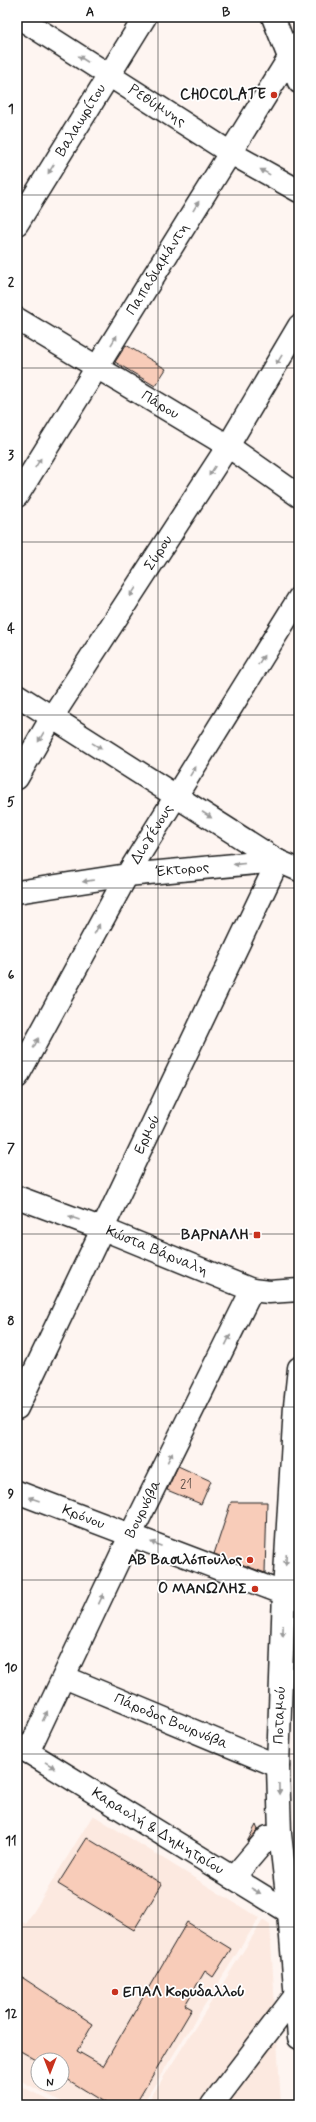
<svg xmlns="http://www.w3.org/2000/svg" width="316" height="2122" font-family="Mynerve,sans-serif">
<rect width="100%" height="100%" fill="#fef5f1"/>
<filter id="ink" filterUnits="userSpaceOnUse"><feTurbulence type="fractalNoise" baseFrequency=".025" numOctaves="2"/><feDisplacementMap in="SourceGraphic" scale="8" xChannelSelector="R" yChannelSelector="G"/><feConvolveMatrix kernelMatrix="1 2 1 2 8 2 1 2 1" color-interpolation-filters="sRGB"/></filter>
<g filter="url(#ink)">
<g fill="#fce9e0" fill-rule="evenodd">
<path d="M 93,1815 L 259,1918 L 142,2105 L 68,2105 L 17,2079 L 17,1919 L 26,1924 ZM 38,2060 L 62,2060 L 62,2084 L 38,2084 Z"/>
<polygon points="263,1920 270,1925 281,2105 146,2105"/>
<polygon points="17,2084 58,2105 17,2105"/>
</g>
<g fill="#f8ccb9" stroke="#1c1c1c">
<polygon points="126,345 166,369 155,386 115,362"/>
<polygon points="178,1466 211,1481 201,1504 167,1490"/>
<polygon points="231,1502 267,1502 265,1573 214,1554"/>
<polygon points="256,1825 258,1830 247,1842"/>
<polygon points="87,1838 162,1884 134,1930 58,1884"/>
<polygon points="187,1922 231,1949 213,1977 205,1971 185,2005 192,2009 135,2105 109,2105 62,2076 62,2060 38,2060 38,2061 17,2049 17,1974 93,2024 77,2051 103,2066"/>
</g>
<g fill="none" stroke-linecap="round" stroke-linejoin="round">
<g stroke="#1c1c1c" stroke-width="25">
<g id="minor">
<path id="s1" d="M 18,17 L 229,152 L 299,191"/>
<polyline points="273,17 299,82"/>
<path id="s2" d="M 17,224 L 145,17"/>
<path id="s3" d="M 17,319 L 228,446 L 299,496"/>
<path id="s4" d="M 17,496 L 299,42"/>
<polyline points="17,695 278,861"/>
<path id="s5" d="M 17,778 L 52,717 L 228,446 L 299,326"/>
<path id="s6" d="M 17,892 L 127,875 L 278,861 L 299,870"/>
<path id="s7" d="M 17,1077 L 127,875 L 299,598"/>
<path id="s8" d="M 17,1197 L 103,1229 L 252,1290 L 269,1292 L 299,1290"/>
<polyline points="299,1368 295,1406 284,1592 278,1766 280,1834 289,1912 299,2038"/>
<path id="s9" d="M 17,1408 L 278,861"/>
<path id="s10" d="M 17,1492 L 296,1598"/>
<path id="s11" d="M 64,1677 L 278,1766"/>
<path id="s12" d="M 17,1745 L 297,1917"/>
<path id="s13" d="M 28,1752 L 131,1534 L 252,1290"/>
<polyline points="233,1878 268,1837"/>
<polyline points="212,2105 296,1995"/>
</g>
</g>
<use href="#minor" stroke="#fff" stroke-width="22"/>
</g>
<defs><path id="oneway-solid" d="M-6-.8H1V-3.2L6.5 0L1 3.2V.8H-6Z"/></defs>
<g fill="#999">
<use href="#oneway-solid" transform="translate(83 59) rotate(-147)"/>
<use href="#oneway-solid" transform="translate(51 169) rotate(122)"/>
<use href="#oneway-solid" transform="translate(265 172) rotate(-151)"/>
<use href="#oneway-solid" transform="translate(196 206) rotate(-59)"/>
<use href="#oneway-solid" transform="translate(114 340) rotate(-59)"/>
<use href="#oneway-solid" transform="translate(279 360) rotate(121)"/>
<use href="#oneway-solid" transform="translate(38 463) rotate(-58)"/>
<use href="#oneway-solid" transform="translate(212 471) rotate(123)"/>
<use href="#oneway-solid" transform="translate(133 592) rotate(123)"/>
<use href="#oneway-solid" transform="translate(261 660) rotate(-58)"/>
<use href="#oneway-solid" transform="translate(41 737) rotate(120)"/>
<use href="#oneway-solid" transform="translate(97 746) rotate(32)"/>
<use href="#oneway-solid" transform="translate(193 771) rotate(-58)"/>
<use href="#oneway-solid" transform="translate(207 815) rotate(33)"/>
<use href="#oneway-solid" transform="translate(239 864) rotate(175)"/>
<use href="#oneway-solid" transform="translate(88 881) rotate(171)"/>
<use href="#oneway-solid" transform="translate(97 929) rotate(-62)"/>
<use href="#oneway-solid" transform="translate(36 1043) rotate(-62)"/>
<use href="#oneway-solid" transform="translate(74 1218) rotate(-160)"/>
<use href="#oneway-solid" transform="translate(228 1340) rotate(-64)"/>
<use href="#oneway-solid" transform="translate(170 1457) rotate(-64)"/>
<use href="#oneway-solid" transform="translate(34 1499) rotate(-160)"/>
<use href="#oneway-solid" transform="translate(156 1544) rotate(-159)"/>
<use href="#oneway-solid" transform="translate(286 1560) rotate(93)"/>
<use href="#oneway-solid" transform="translate(101 1599) rotate(-65)"/>
<use href="#oneway-solid" transform="translate(283 1631) rotate(92)"/>
<use href="#oneway-solid" transform="translate(45 1716) rotate(-64)"/>
<use href="#oneway-solid" transform="translate(50 1765) rotate(32)"/>
<use href="#oneway-solid" transform="translate(279 1789) rotate(89)"/>
<use href="#oneway-solid" transform="translate(256 1891) rotate(31)"/>
</g>
</g>
<path fill="none" stroke="#1c1c1c" stroke-width="1" stroke-opacity="0.55" d="M 158,17 L 158,2105M 17,195 L 299,195M 17,368 L 299,368M 17,542 L 299,542M 17,715 L 299,715M 17,888 L 299,888M 17,1061 L 299,1061M 17,1234 L 299,1234M 17,1407 L 299,1407M 17,1580 L 299,1580M 17,1754 L 299,1754M 17,1927 L 299,1927"/>
<g fill="#c8321e" stroke="#fff" stroke-width="1.5">
<circle cx="274" cy="95" r="4"/>
<rect x="253" y="1231" width="8" height="8" rx="2"/>
<circle cx="250" cy="1560" r="4"/>
<circle cx="255" cy="1589" r="4"/>
<circle cx="115" cy="1992" r="4"/>
</g>
<g text-anchor="middle" dominant-baseline="central" stroke-width="3.5" stroke-linejoin="round" paint-order="stroke">
<g font-size="13" fill="#534843">
<text x="186" y="1484">21</text>
</g>
<g font-size="15" font-weight="bold" fill="#1c1c1c" stroke="#fff" text-anchor="end">
<text x="266" y="95">CHOCOLATE</text>
<text x="249" y="1235">ΒΑΡΝΑΛΗ</text>
<text x="242" y="1560">ΑΒ Βασιλόπουλος</text>
<text x="247" y="1589">O ΜΑΝΩΛΗΣ</text>
<text x="123" y="1992" text-anchor="start">ΕΠΑΛ Κορυδαλλού</text>
</g>
<g font-size="15" fill="#1c1c1c" stroke="#fff">
<text stroke="none"><textPath href="#s1" startOffset="165">Ρεθύμνης</textPath></text>
<text stroke="none"><textPath href="#s2" startOffset="122">Βαλαωρίτου</textPath></text>
<text stroke="none"><textPath href="#s4" startOffset="267">Παπαδιαμάντη</textPath></text>
<text stroke="none"><textPath href="#s3" startOffset="167">Πάρου</textPath></text>
<text stroke="none"><textPath href="#s5" startOffset="266">Σύρου</textPath></text>
<text stroke="none"><textPath href="#s7" startOffset="278">Διογένους</textPath></text>
<text stroke="none"><textPath href="#s6" startOffset="167">Έκτορος</textPath></text>
<text stroke="none"><textPath href="#s9" startOffset="303">Ερμού</textPath></text>
<text stroke="none"><textPath href="#s8" startOffset="150">Κώστα Βάρναλη</textPath></text>
<text stroke="none"><textPath href="#s13" startOffset="269">Βουρνόβα</textPath></text>
<text stroke="none"><textPath href="#s10" startOffset="71">Κρόνου</textPath></text>
<text transform="translate(280 1715) rotate(-88)">Ποταμού</text>
<text stroke="none"><textPath href="#s11" startOffset="116">Πάροδος Βουρνόβα</textPath></text>
<text stroke="none"><textPath href="#s12" startOffset="165">Καραολή &amp; Δημητρίου</textPath></text>
</g>
</g>
<rect width="316" height="2122" fill="none" stroke="#fff" stroke-width="44"/>
<g transform="translate(50 2072) rotate(180)"><circle r="19" fill="#ffffff" stroke="#a4a4a4"/>
<path d="M0-3L7 15L0 10L-7 15Z" fill="#c8321e"/>
<text y="-6" font-size="11" font-weight="bold" text-anchor="middle" fill="#1c1c1c">N</text>
</g>
<rect x="22" y="22" width="272" height="2078" fill="none" stroke="#1c1c1c" stroke-width="1.5"/>
<g font-size="13" text-anchor="middle" font-weight="bold" fill="#1c1c1c">
<text x="90" y="16">A</text>
<text x="226" y="16">B</text>
<text x="11" y="113">1</text>
<text x="11" y="286">2</text>
<text x="11" y="459">3</text>
<text x="11" y="633">4</text>
<text x="11" y="806">5</text>
<text x="11" y="979">6</text>
<text x="11" y="1152">7</text>
<text x="11" y="1325">8</text>
<text x="11" y="1498">9</text>
<text x="11" y="1672">10</text>
<text x="11" y="1845">11</text>
<text x="11" y="2018">12</text>
</g>
</svg>
